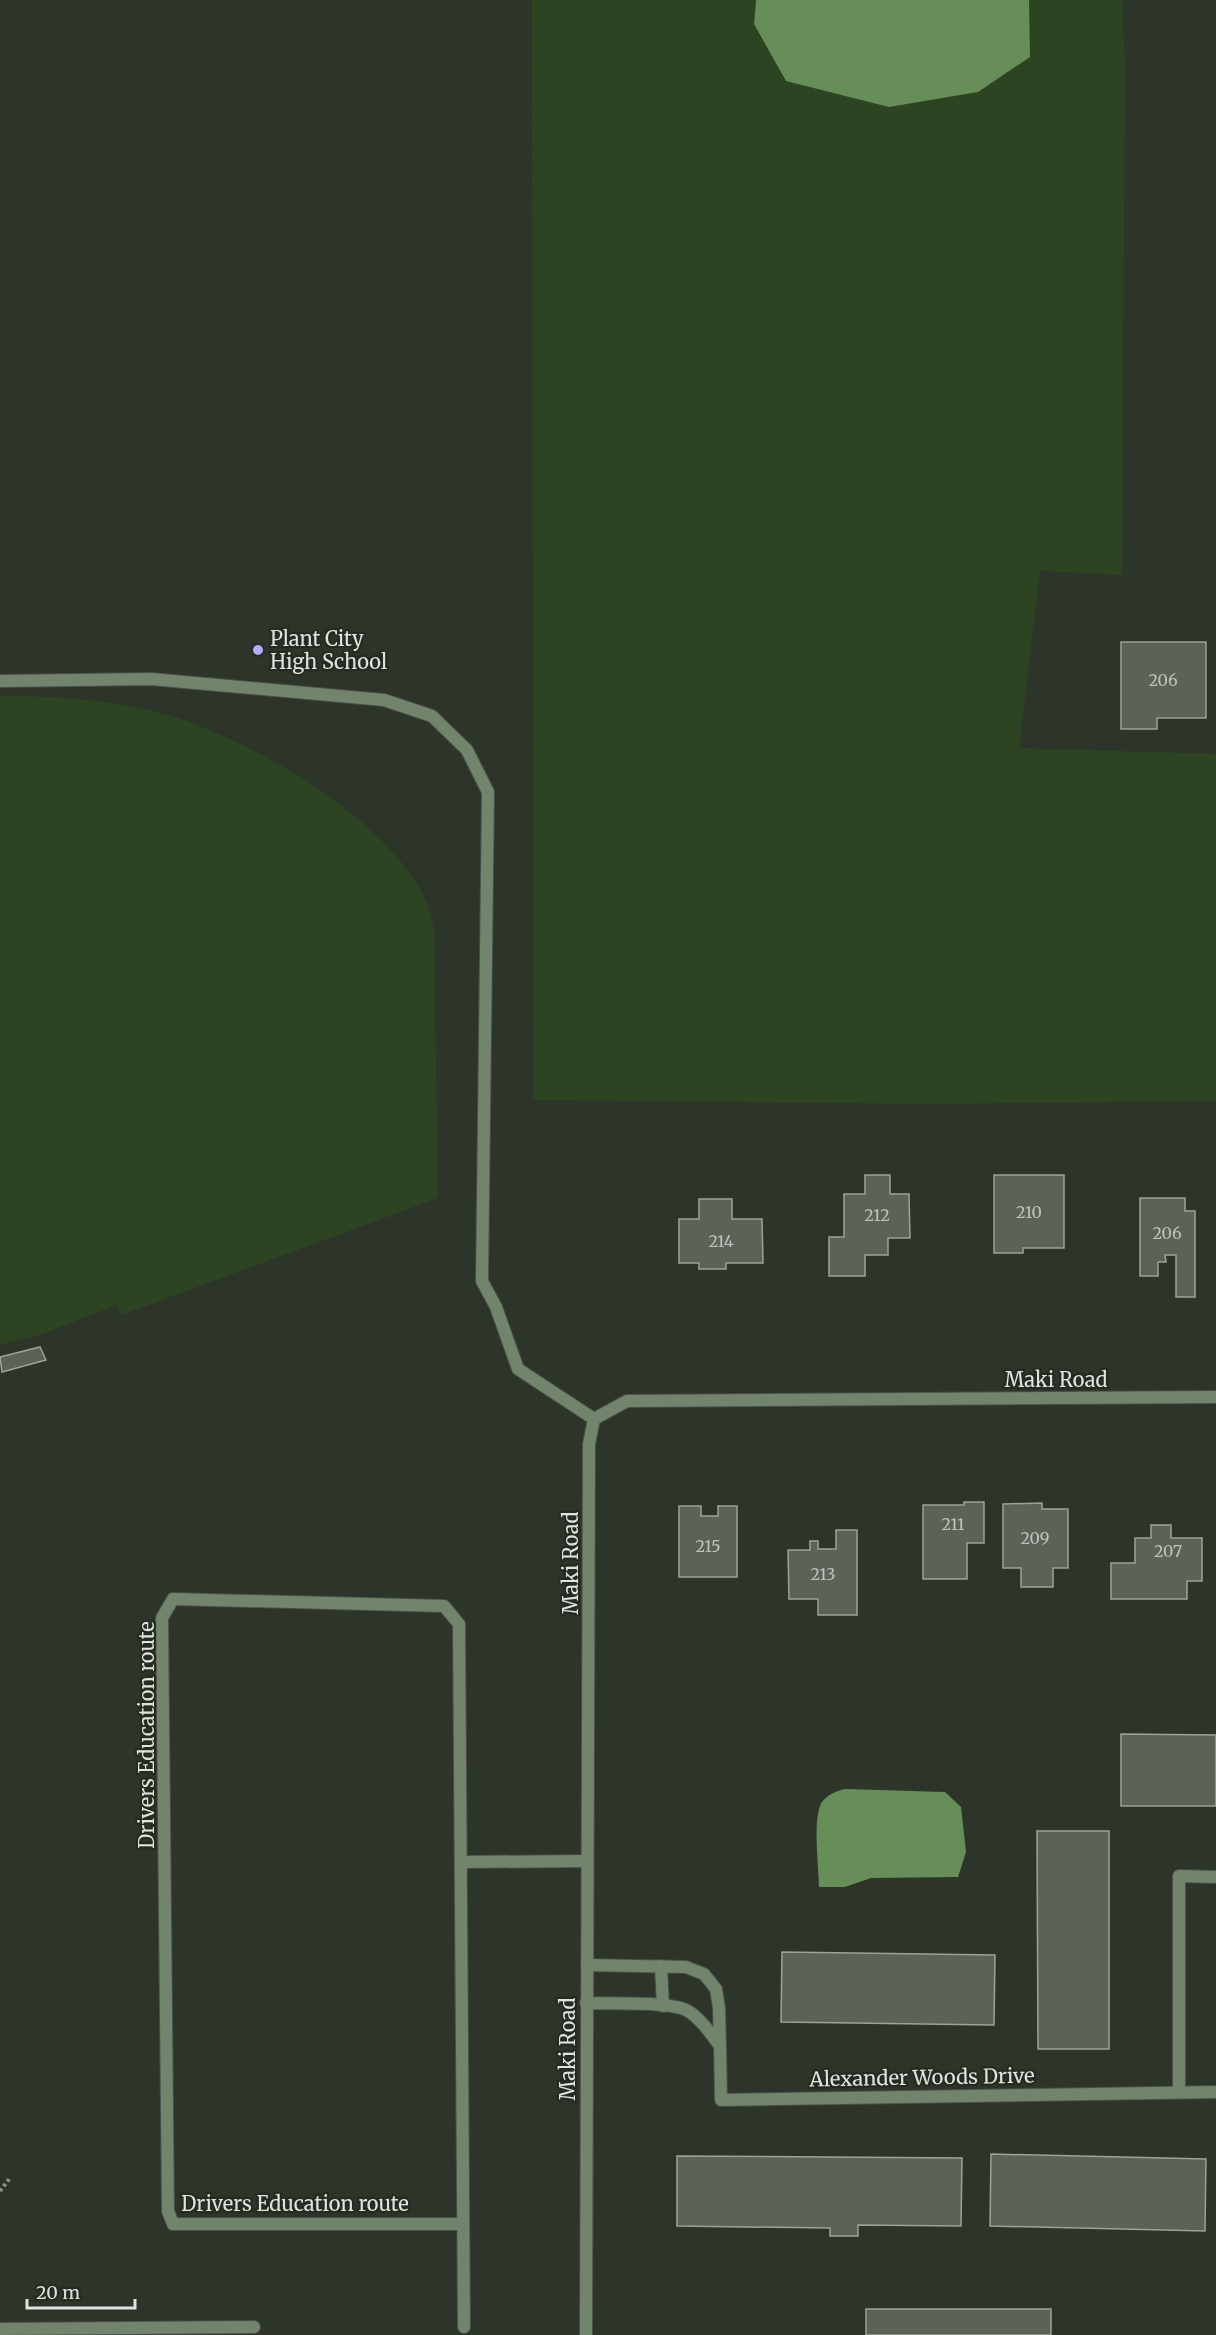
<svg xmlns="http://www.w3.org/2000/svg" width="1216" height="2335" font-family="Merriweather,serif">
<rect width="100%" height="100%" fill="#2d352b"/>
<g fill="#2d4423">
<polygon points="532,0 756,0 754,24 978,92 1029,57 1029,0 1122,0 1125,65 1122,575 1040,571 1019,748 1216,754 1216,1101 932,1104 533,1100"/>
<path d="M 0,696 C 51,696 103,699 153,711 C 239,732 376,811 420,889 C 427,901 430,914 434,928 L 438,1198 L 121,1315 L 117,1305 L 42,1334 L 0,1345 Z"/>
</g>
<g fill="#678e58">
<polygon points="756,0 1029,0 1030,57 978,92 889,107 786,81 754,24"/>
<path d="M 846,1789 L 945,1792 L 961,1807 L 966,1852 L 958,1877 L 871,1878 L 845,1887 L 819,1887 C 819,1868 812,1816 822,1802 C 827,1795 838,1790 846,1789 Z"/>
</g>
<g fill="#5b6258" stroke="#9ba498" stroke-width="1.5">
<polygon points="1121,642 1206,642 1206,718 1157,718 1157,729 1121,729"/>
<polygon points="865,1175 890,1175 890,1194 909,1194 910,1238 888,1238 888,1255 865,1255 865,1276 829,1276 829,1237 844,1237 844,1194 865,1194"/>
<polygon points="994,1175 1064,1175 1064,1248 1023,1248 1023,1253 994,1253"/>
<polygon points="1140,1198 1185,1198 1185,1211 1195,1211 1195,1297 1176,1297 1176,1255 1165,1255 1166,1262 1158,1262 1158,1276 1140,1276"/>
<polygon points="699,1199 732,1199 732,1219 762,1219 763,1263 726,1263 726,1269 699,1269 699,1263 679,1263 679,1219 699,1219"/>
<polygon points="40,1347 46,1360 2,1372 0,1357"/>
<polygon points="964,1502 984,1502 984,1543 967,1543 967,1579 923,1579 923,1505 964,1505"/>
<polygon points="1042,1503 1042,1509 1068,1509 1068,1568 1053,1568 1053,1587 1021,1587 1021,1568 1003,1568 1003,1504"/>
<polygon points="679,1506 701,1506 701,1516 718,1516 718,1506 737,1506 737,1577 679,1577"/>
<polygon points="1151,1525 1171,1525 1171,1538 1202,1538 1202,1581 1187,1581 1187,1599 1111,1599 1111,1563 1135,1563 1135,1538 1151,1538"/>
<polygon points="836,1530 857,1530 857,1615 818,1615 818,1599 789,1599 788,1550 810,1550 810,1541 818,1541 818,1549 836,1549"/>
<polygon points="1121,1734 1216,1735 1216,1806 1121,1806"/>
<polygon points="1037,1831 1109,1831 1109,2049 1038,2049"/>
<polygon points="782,1952 995,1955 994,2025 781,2022"/>
<polygon points="991,2154 1206,2159 1205,2231 990,2226"/>
<polygon points="677,2156 962,2158 961,2226 858,2225 858,2236 830,2236 830,2228 677,2226"/>
<rect x="866" y="2309" width="185" height="26"/>
</g>
<g fill="none" stroke-linecap="round" stroke-linejoin="round">
<g stroke="#495148" stroke-width="14">
<g id="lane">
<polyline points="0,681 151,679 384,700 432,716 467,750 488,792 482,1281 496,1307 518,1369 594,1419"/>
<polyline points="461,1862 587,1861"/>
<polyline points="463,2224 173,2224 168,2211 162,1618 173,1599 444,1606 459,1624 464,2327"/>
<polyline points="0,2329 254,2327"/>
</g>
</g>
<g stroke="#495148" stroke-width="14">
<g id="street">
<polyline points="661,1966 663,2006"/>
<path d="M 586,2003 C 608,2004 671,2001 688,2011 C 701,2019 711,2034 720,2046 L 719,2008 L 716,1989 L 704,1974 L 686,1967 L 587,1965"/>
<polyline points="720,2046 721,2100 1216,2092"/>
<polyline points="1179,2092 1179,1876 1216,1877"/>
<polyline points="586,2335 589,1444 594,1419 627,1401 1216,1397"/>
</g>
</g>
<polyline stroke="#8c928a" stroke-width="4" stroke-dasharray="3 3" stroke-linecap="butt" points="0,2191 10,2178"/>
<use href="#lane" stroke="#73846c" stroke-width="12"/>
<use href="#street" stroke="#73846c" stroke-width="12"/>
</g>
<circle fill="#b2adf9" stroke="#242b21" stroke-width="2" cx="258" cy="650" r="6"/>
<g text-anchor="middle" dominant-baseline="central" stroke-width="4.5" stroke-linejoin="round" paint-order="stroke">
<g font-size="16" fill="#bec4bc">
<text x="1163" y="680">206</text>
<text x="1029" y="1212">210</text>
<text x="877" y="1215">212</text>
<text x="1167" y="1233">206</text>
<text x="721" y="1241">214</text>
<text x="953" y="1524">211</text>
<text x="1035" y="1538">209</text>
<text x="708" y="1546">215</text>
<text x="1168" y="1551">207</text>
<text x="823" y="1574">213</text>
</g>
<g font-size="20" fill="#dfe4de" stroke="#242b21" text-anchor="start">
<text x="270" y="638">Plant City<tspan x="270" dy="23">High School</tspan></text>
</g>
<g font-size="20" fill="#dfe4de" stroke="#242b21">
<text x="1056" y="1379">Maki Road</text>
<text transform="translate(570 1563) rotate(-90)">Maki Road</text>
<text transform="translate(146 1735) rotate(-90)">Drivers Education route</text>
<text transform="translate(567 2049) rotate(-90)">Maki Road</text>
<text transform="translate(922 2077) rotate(-1)">Alexander Woods Drive</text>
<text x="295" y="2203">Drivers Education route</text>
</g>
</g>
<path d="M27 2299v9h108v-9" fill="none" stroke="#dfe4de" stroke-width="3"/>
<text x="36" y="2299" font-size="18" fill="#dfe4de" stroke="#242b21" stroke-width="4.5" paint-order="stroke">20 m</text>
</svg>
